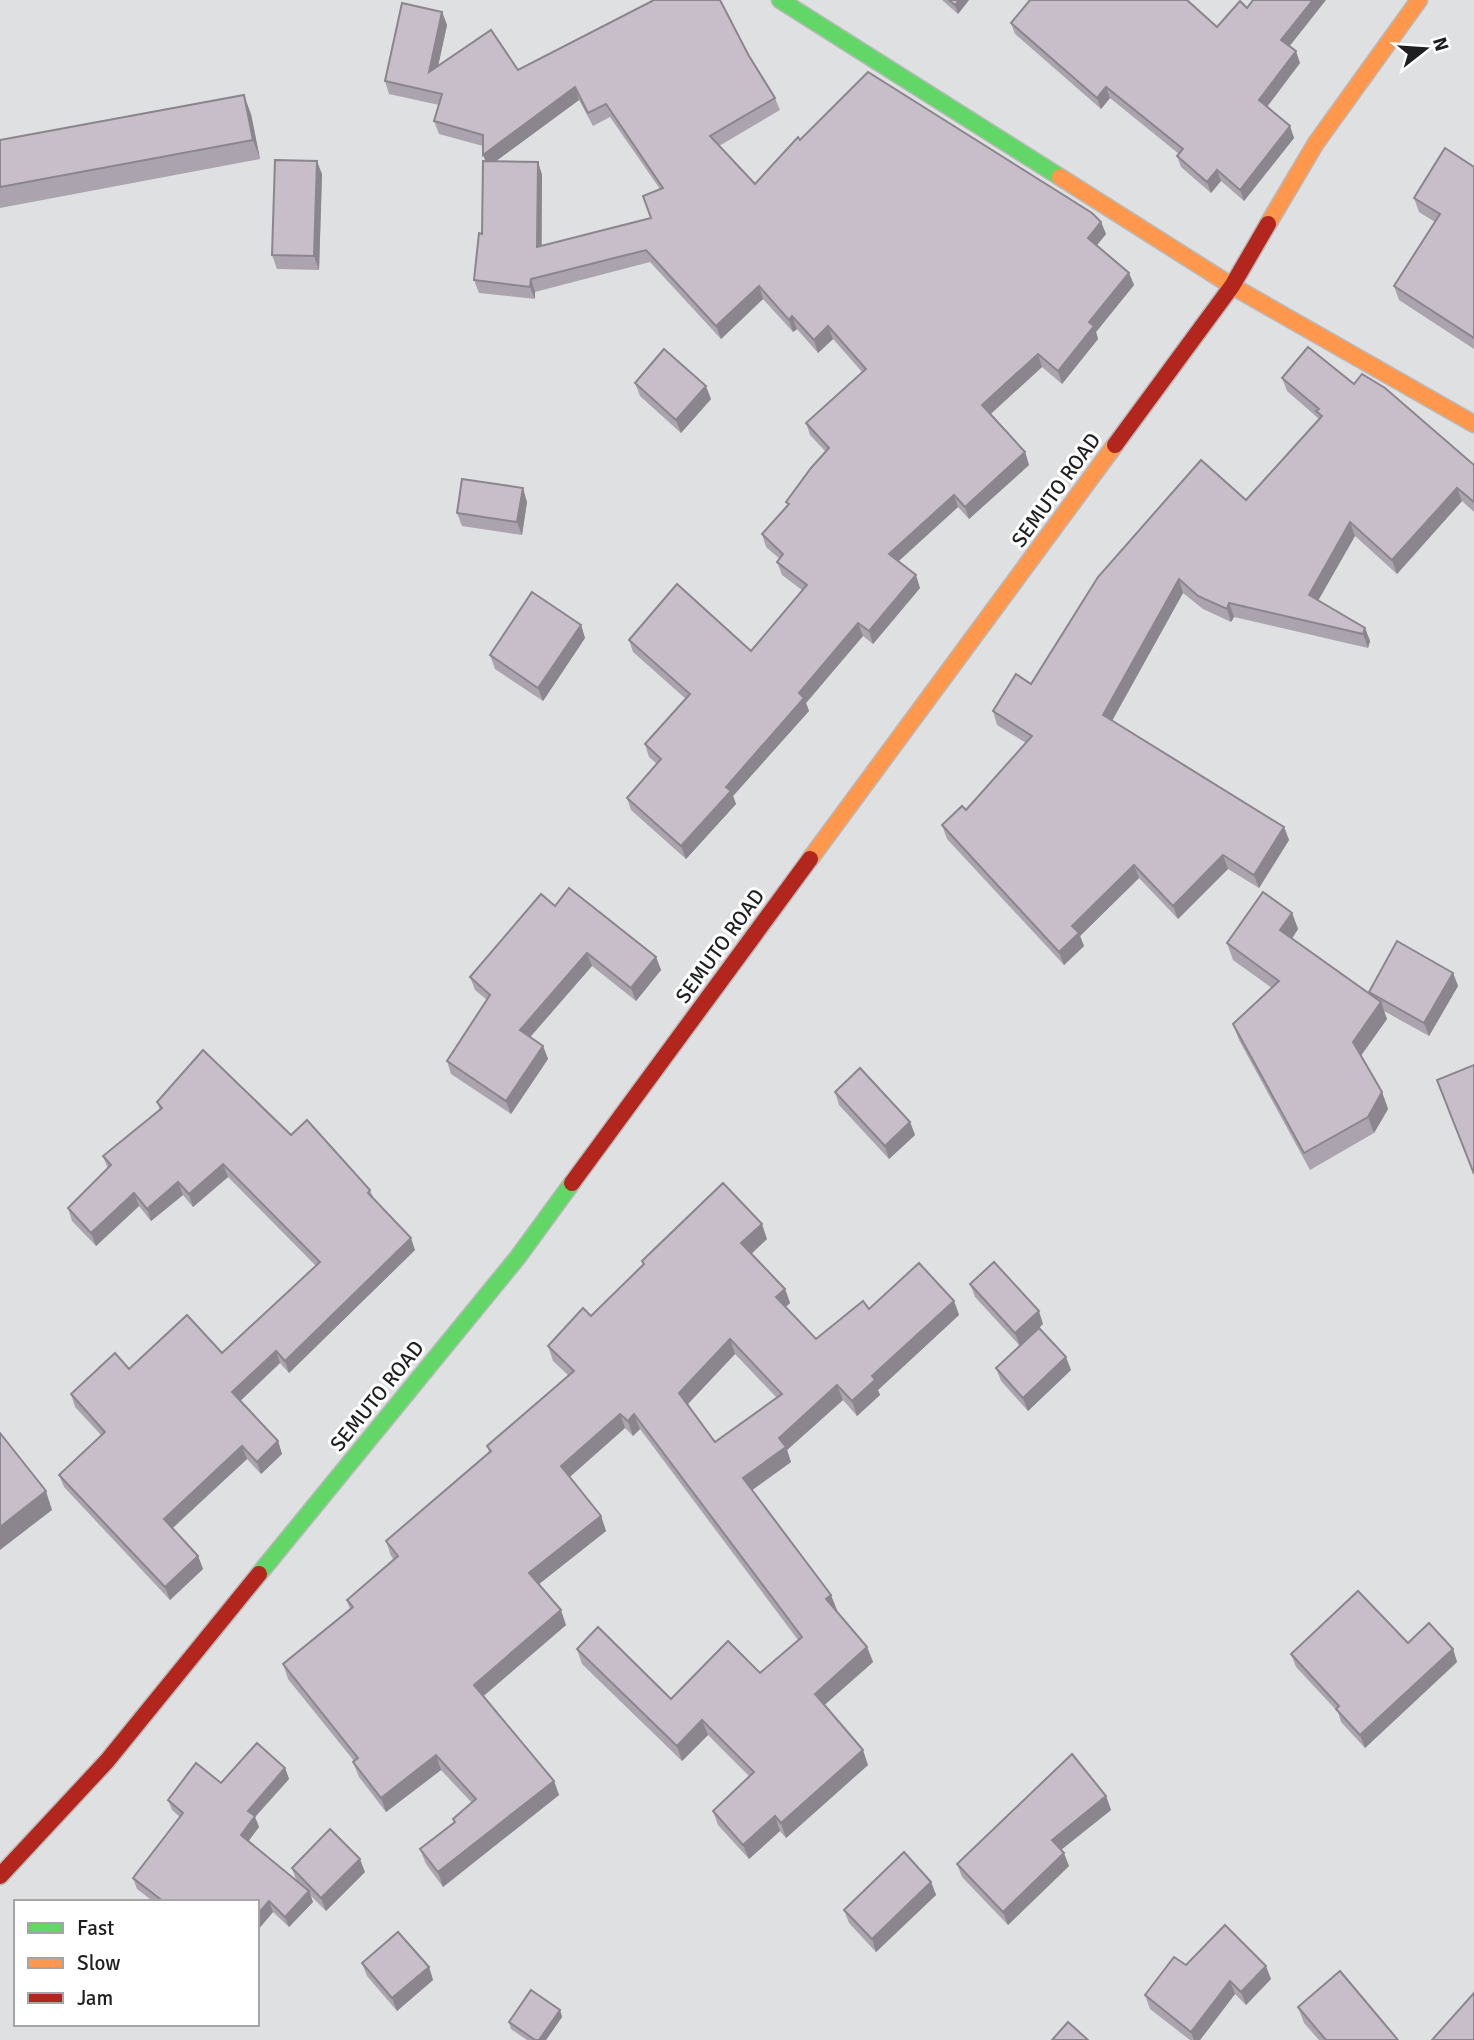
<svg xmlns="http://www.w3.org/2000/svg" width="1474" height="2040" font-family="Signika,sans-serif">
<rect width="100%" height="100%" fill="#dfe0e2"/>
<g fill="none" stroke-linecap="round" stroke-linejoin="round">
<g stroke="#b8b9ba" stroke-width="19">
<g id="fast">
<polyline points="780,0 1060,177"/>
<polyline points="259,1574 518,1257 572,1183"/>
</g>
</g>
<g stroke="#b8b9ba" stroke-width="19">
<g id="slow">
<polyline points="1060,177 1232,286 1474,424"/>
<polyline points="1268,224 1316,143 1419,0"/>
<polyline points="810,859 1115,445"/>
</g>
</g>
<g stroke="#b8b9ba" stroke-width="19">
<g id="jam">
<polyline points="1115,445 1232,286 1268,224"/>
<polyline points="572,1183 810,859"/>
<polyline points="0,1876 107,1761 259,1574"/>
</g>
</g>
<use href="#fast" stroke="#63d668" stroke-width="16"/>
<use href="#slow" stroke="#ff974d" stroke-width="16"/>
<use href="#jam" stroke="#b3261e" stroke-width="16"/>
</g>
<g fill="#aba3ad" fill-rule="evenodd">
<polygon points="942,0 969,0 958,14"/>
<path d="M 442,12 L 447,25 L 438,66 L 518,70 L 749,56 L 775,98 L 780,110 L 719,146 L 755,184 L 800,140 L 1101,222 L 1106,234 L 1097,245 L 1129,273 L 1134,285 L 1096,332 L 1098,339 L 1062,384 L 1042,367 L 991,414 L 1025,452 L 1029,465 L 969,519 L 958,507 L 899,561 L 920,588 L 873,644 L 863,636 L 806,703 L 809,711 L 733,796 L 736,804 L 686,859 L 631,810 L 627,798 L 657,764 L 649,757 L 645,744 L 686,699 L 633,652 L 629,640 L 751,651 L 802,590 L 782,575 L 777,562 L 780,559 L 766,547 L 762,534 L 788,505 L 786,502 L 826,452 L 810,435 L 806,423 L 862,372 L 833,339 L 818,353 L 797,329 L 793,332 L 763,299 L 721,339 L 650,262 L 535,292 L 535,299 L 479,293 L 474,280 L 482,234 L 485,161 L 483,146 L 439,134 L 434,121 L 439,105 L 389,94 L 385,81 ZM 579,100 L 593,126 L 610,117 L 660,189 L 651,218 L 542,246 L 542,175 L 538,162 L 496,161 Z"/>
<polygon points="1011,23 1217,27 1290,47 1300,63 1267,107 1290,126 1294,138 1244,201 1221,181 1211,193 1181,167 1177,156 1179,154 1110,98 1101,109 1015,34"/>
<polygon points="251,114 260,159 0,208 0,140"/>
<polygon points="1474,167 1474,349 1399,300 1394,286 1435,222 1419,212 1414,198"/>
<polygon points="322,174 319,270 277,269 272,255"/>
<polygon points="1282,378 1354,384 1474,465 1474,512 1462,501 1397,574 1355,536 1318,600 1365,628 1370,641 1368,648 1234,617 1231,622 1203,609 1183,593 1112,721 1284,827 1289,840 1259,888 1228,869 1178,919 1139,878 1080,936 1084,946 1064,965 947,839 942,825 966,810 1026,743 997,725 993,711 1031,684 1246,500 1319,419 1287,391"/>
<polygon points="635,383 711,399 681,433 640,396"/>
<polygon points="527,502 522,535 462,526 457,513"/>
<polygon points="581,625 585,638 543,701 495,669 490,655"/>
<polygon points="555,906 656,957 661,970 636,1001 592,966 530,1037 543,1046 548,1059 511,1114 451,1074 447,1061 487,1000 475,990 470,977"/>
<polygon points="1292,913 1298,929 1292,939 1370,994 1369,992 1453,973 1458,986 1429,1036 1384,1011 1387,1019 1361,1056 1382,1092 1388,1109 1374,1133 1310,1170 1239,1040 1233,1024 1272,988 1233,960 1227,943"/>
<polygon points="835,1092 910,1122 915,1135 889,1159 839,1105"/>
<polygon points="157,1102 291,1135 370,1190 374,1199 415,1250 289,1373 280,1363 240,1401 278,1441 282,1454 261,1474 247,1459 173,1528 198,1556 203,1569 170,1600 64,1487 59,1475 101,1435 75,1407 71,1394 129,1369 222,1353 316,1266 228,1177 193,1207 183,1195 151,1221 139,1206 96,1246 72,1221 68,1208 108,1169 103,1156 160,1110"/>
<path d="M 767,1239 L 751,1254 L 785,1289 L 790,1303 L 786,1307 L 816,1339 L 869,1309 L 954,1301 L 959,1315 L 878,1390 L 880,1395 L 857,1416 L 843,1400 L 787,1450 L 791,1462 L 752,1490 L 837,1610 L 836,1610 L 867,1647 L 873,1662 L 824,1705 L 868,1765 L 786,1838 L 780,1831 L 749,1859 L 718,1825 L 713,1811 L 750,1777 L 708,1735 L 682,1761 L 582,1664 L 577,1649 L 671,1699 L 760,1673 L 798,1640 L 640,1429 L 633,1436 L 625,1428 L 570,1477 L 601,1516 L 606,1531 L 539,1584 L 566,1625 L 483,1696 L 554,1781 L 559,1795 L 443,1887 L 426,1864 L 420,1849 L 454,1822 L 453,1819 L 472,1803 L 441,1770 L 386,1812 L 359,1777 L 353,1762 L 354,1761 L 288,1679 L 283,1664 L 350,1609 L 347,1600 L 394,1560 L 391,1556 L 386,1541 L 489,1452 L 487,1446 L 568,1375 L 553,1361 L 548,1346 L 591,1316 L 643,1265 L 642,1261 ZM 735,1354 L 777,1398 L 715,1442 L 687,1405 Z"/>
<polygon points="970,1284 1043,1324 1028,1338 1071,1370 1028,1411 1001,1381 996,1368 1020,1346 975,1297"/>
<polygon points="1408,1643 1453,1649 1457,1662 1365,1748 1341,1722 1338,1712 1296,1667 1291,1654"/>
<polygon points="285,1768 289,1779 255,1817 259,1827 248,1841 296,1880 292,1868 365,1872 326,1911 310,1895 313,1902 289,1927 273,1912 257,1931 257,1902 154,1902 137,1889 133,1878 180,1817 172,1810 168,1800 221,1783"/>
<polygon points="1106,1796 1111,1810 1061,1850 1069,1866 1008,1925 962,1877 957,1864"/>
<polygon points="931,1882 936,1895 876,1952 849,1923 844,1910"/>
<polygon points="362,1963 429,1967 433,1980 397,2011 367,1976"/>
<polygon points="1186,1965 1271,1979 1246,2005 1235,1994 1200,2040 1190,2040 1150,2009 1145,1995"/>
<polygon points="1298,2007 1398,2040 1319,2040 1304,2023"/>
<polygon points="560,2010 562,2017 546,2040 527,2040 511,2029 509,2022"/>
</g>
<g fill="#8b858d">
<polygon points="959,0 969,0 958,14 955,5"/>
<polygon points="1313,0 1326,0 1285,52 1281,40"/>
<polygon points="442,12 447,25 434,85 429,72"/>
<polygon points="1296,51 1300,63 1263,112 1259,100"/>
<polygon points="575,87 579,100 488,167 483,155"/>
<polygon points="1106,87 1110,98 1101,109 1097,98"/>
<polygon points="244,95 251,114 260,159 253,140"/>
<polygon points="1290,126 1294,138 1244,201 1240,190"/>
<polygon points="317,161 322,174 319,270 314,256"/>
<polygon points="538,162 542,175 541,259 537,247"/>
<polygon points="1217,170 1221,181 1211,193 1207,182"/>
<polygon points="1101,222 1106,234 1093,250 1088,238"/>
<polygon points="1129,273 1134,285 1096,332 1098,339 1062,384 1058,371 1089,322"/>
<polygon points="531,279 535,292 535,299 530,287"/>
<polygon points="759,286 763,299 721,339 716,326"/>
<polygon points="792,316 797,329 793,332 789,320"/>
<polygon points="828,326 833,339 818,353 814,340"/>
<polygon points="1038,354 1042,367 987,417 982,405"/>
<polygon points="706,386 711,399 681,433 676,420"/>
<polygon points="1025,452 1029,465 969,519 965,507"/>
<polygon points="523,488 527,502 522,535 517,522"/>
<polygon points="1457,488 1462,501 1397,574 1392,560"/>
<polygon points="954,495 958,507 893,566 889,554"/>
<polygon points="1350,522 1355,536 1314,608 1309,595"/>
<polygon points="916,575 920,588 873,644 869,631"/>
<polygon points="1179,579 1183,593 1108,728 1103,715"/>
<polygon points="1229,603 1234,617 1231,622 1227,609"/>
<polygon points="858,623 863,636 806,703 809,711 733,796 736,804 686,859 681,846 799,693"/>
<polygon points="581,625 585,638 543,701 538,688"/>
<polygon points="1365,628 1370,641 1368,648 1363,634"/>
<polygon points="1284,827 1289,840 1259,888 1254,875"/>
<polygon points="1223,855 1228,869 1178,919 1173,906"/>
<polygon points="1134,865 1139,878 1080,936 1084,946 1064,965 1059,952 1072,926"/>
<polygon points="1292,913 1298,929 1286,947 1280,930"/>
<polygon points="587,953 592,966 525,1043 520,1030"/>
<polygon points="656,957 661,970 636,1001 631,988"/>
<polygon points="1453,973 1458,986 1429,1036 1424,1023"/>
<polygon points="1381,1002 1387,1019 1359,1058 1353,1042"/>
<polygon points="543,1046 548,1059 511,1114 506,1101"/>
<polygon points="1382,1092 1388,1109 1374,1133 1368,1117"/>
<polygon points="910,1122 915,1135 889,1159 885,1146"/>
<polygon points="223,1164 228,1177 193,1207 189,1194"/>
<polygon points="178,1182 183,1195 151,1221 147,1209"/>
<polygon points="134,1193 139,1206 96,1246 91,1233"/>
<polygon points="762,1224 767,1239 747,1258 741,1243"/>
<polygon points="411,1238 415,1250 289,1373 285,1361"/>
<polygon points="785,1289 790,1303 781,1311 776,1297"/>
<polygon points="954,1301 959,1315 878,1390 880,1395 857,1416 852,1401 872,1376"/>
<polygon points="1039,1311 1043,1324 1020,1346 1015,1333"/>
<polygon points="730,1339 735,1354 684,1408 679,1393"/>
<polygon points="276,1351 280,1363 236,1405 232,1392"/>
<polygon points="1066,1357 1071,1370 1028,1411 1023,1398"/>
<polygon points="837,1385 843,1400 787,1450 791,1462 748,1493 743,1478 779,1438"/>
<polygon points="620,1414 625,1428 566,1480 561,1466"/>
<polygon points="634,1414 640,1429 633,1436 628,1421"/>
<polygon points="278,1441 282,1454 261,1474 257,1462"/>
<polygon points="242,1446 247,1459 169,1531 164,1519"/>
<polygon points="46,1491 52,1510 0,1550 0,1527"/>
<polygon points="601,1516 606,1531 534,1588 529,1573"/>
<polygon points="198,1556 203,1569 170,1600 165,1587"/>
<polygon points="831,1595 837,1610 831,1614 826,1599"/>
<polygon points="561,1610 566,1625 479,1700 474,1685"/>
<polygon points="867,1647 873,1662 820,1709 815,1694"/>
<polygon points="1453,1649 1457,1662 1365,1748 1360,1735"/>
<polygon points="702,1720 708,1735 682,1761 677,1746"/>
<polygon points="863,1750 868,1765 786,1838 781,1823"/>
<polygon points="436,1755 441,1770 386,1812 381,1798"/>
<polygon points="285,1768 289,1779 255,1817 259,1827 245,1846 241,1835 248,1811"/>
<polygon points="554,1781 559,1795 443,1887 438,1872"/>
<polygon points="1106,1796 1111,1810 1057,1853 1052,1840"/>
<polygon points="775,1816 780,1831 749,1859 743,1845"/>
<polygon points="1064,1853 1069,1866 1008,1925 1003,1912"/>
<polygon points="360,1859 365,1872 326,1911 321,1898"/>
<polygon points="931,1882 936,1895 876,1952 872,1939"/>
<polygon points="309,1891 313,1902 289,1927 285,1917"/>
<polygon points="269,1901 273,1912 257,1931 257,1915"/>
<polygon points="1266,1966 1271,1979 1246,2005 1241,1992"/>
<polygon points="429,1967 433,1980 397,2011 392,1998"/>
<polygon points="1230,1981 1235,1994 1200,2040 1194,2040 1191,2032"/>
<polygon points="560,2010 562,2017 546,2040 539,2040"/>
</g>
<g fill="#c7bec9" stroke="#8b858d" stroke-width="2" fill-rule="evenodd">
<polygon points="654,0 720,0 749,56 775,98 710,136 755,184 798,137 800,140 868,72 1092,213 1101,222 1088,238 1129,273 1089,322 1094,326 1058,371 1038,354 982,405 1025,452 965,507 954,495 889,554 916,575 869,631 858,623 799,693 804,698 726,787 731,791 681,846 627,798 661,759 645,744 690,694 629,640 677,584 751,651 807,585 777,562 783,554 762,534 789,504 786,502 811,468 829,448 806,423 866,369 828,326 814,340 792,316 789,320 759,286 716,326 646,250 531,279 530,287 474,280 479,233 482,234 483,161 538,162 537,247 651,218 643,196 663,188 606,104 588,113 575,87 483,155 483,135 434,121 442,94 385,81 402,3 442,12 429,72 491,30 518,70"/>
<polygon points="949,0 959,0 955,5"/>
<polygon points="1030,0 1187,0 1217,27 1240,1 1247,8 1253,0 1313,0 1281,40 1296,51 1259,100 1290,126 1240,190 1217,170 1207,182 1177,156 1183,149 1106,87 1097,98 1011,23"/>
<polygon points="244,95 253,140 0,187 0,140"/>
<polygon points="1445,148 1474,167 1474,338 1394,286 1440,214 1414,198"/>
<polygon points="275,160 317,161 314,256 272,255"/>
<polygon points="1308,347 1354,384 1362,374 1385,388 1474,465 1474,502 1457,488 1392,560 1350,522 1309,595 1365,628 1363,634 1229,603 1227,609 1198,596 1179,579 1103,715 1284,827 1254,875 1223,855 1173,906 1134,865 1072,926 1079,933 1059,952 942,825 962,806 966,810 1032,736 993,711 1016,674 1031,684 1098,577 1201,460 1246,500 1322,416 1316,411 1319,409 1282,378"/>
<polygon points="664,349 706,386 676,420 635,383"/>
<polygon points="462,479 523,488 517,522 457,513"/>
<polygon points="532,592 581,625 538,688 490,655"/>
<polygon points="569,888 656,957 631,988 587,953 520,1030 543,1046 506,1101 447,1061 490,995 470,977 541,894 555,906"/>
<polygon points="1263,892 1292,913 1280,930 1381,1002 1353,1042 1382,1092 1368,1117 1304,1153 1233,1024 1279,981 1227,943"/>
<polygon points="1397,941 1453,973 1424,1023 1369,992"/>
<polygon points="203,1050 291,1135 307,1120 370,1190 368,1193 411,1238 285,1361 276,1351 232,1392 278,1441 257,1462 242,1446 164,1519 198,1556 165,1587 59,1475 105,1432 71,1394 115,1353 129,1369 187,1315 222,1353 320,1262 223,1164 189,1194 178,1182 147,1209 134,1193 91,1233 68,1208 111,1165 103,1156 162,1108 157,1102"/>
<polygon points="1474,1065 1474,1174 1437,1080"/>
<polygon points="860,1068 910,1122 885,1146 835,1092"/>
<path d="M 723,1183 L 762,1224 L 741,1243 L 785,1289 L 776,1297 L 816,1339 L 863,1301 L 869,1309 L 919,1263 L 954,1301 L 872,1376 L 875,1380 L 852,1401 L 837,1385 L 779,1438 L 786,1447 L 743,1478 L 831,1595 L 826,1599 L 867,1647 L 815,1694 L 863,1750 L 781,1823 L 775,1816 L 743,1845 L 713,1811 L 754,1772 L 702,1720 L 677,1746 L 577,1649 L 598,1627 L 671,1699 L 728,1641 L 760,1673 L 802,1637 L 634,1414 L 628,1421 L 620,1414 L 561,1466 L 601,1516 L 529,1573 L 561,1610 L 474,1685 L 554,1781 L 438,1872 L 420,1849 L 455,1822 L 453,1819 L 476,1799 L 436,1755 L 381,1798 L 353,1762 L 358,1758 L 283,1664 L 353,1607 L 347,1600 L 398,1556 L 386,1541 L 491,1451 L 487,1446 L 574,1371 L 548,1346 L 583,1308 L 591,1316 L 644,1264 L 642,1261 ZM 730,1339 L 782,1394 L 715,1442 L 679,1393 Z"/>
<polygon points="994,1262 1039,1311 1015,1333 970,1284"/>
<polygon points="1039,1328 1066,1357 1023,1398 996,1368"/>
<polygon points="0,1433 46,1491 0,1527"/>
<polygon points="1358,1591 1408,1643 1429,1623 1453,1649 1360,1735 1336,1709 1339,1706 1291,1654"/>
<polygon points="257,1743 285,1768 248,1811 255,1816 241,1835 309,1891 285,1917 269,1901 257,1915 257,1902 164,1902 133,1878 183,1813 168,1800 196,1763 221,1783"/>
<polygon points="1072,1754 1106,1796 1052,1840 1064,1853 1003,1912 957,1864"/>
<polygon points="330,1829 360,1859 321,1898 292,1868"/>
<polygon points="904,1852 931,1882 872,1939 844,1910"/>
<polygon points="1225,1925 1266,1966 1241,1992 1230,1981 1191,2032 1145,1995 1174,1957 1186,1965"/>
<polygon points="398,1932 429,1967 392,1998 362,1963"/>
<polygon points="1340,1971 1398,2040 1326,2040 1298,2007"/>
<polygon points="531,1990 560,2010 539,2040 535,2040 509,2022"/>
<polygon points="1474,1993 1474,2040 1432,2040"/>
<polygon points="1068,2022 1088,2040 1052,2040"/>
</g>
<g text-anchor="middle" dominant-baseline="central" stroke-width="6" stroke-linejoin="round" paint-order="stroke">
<g font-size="21" fill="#1e1f20" stroke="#fff">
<text transform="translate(1056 490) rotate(-54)">SEMUTO ROAD</text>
<text transform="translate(720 946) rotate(-54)">SEMUTO ROAD</text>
<text transform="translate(377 1396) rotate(-51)">SEMUTO ROAD</text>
</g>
</g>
<rect x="14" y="1900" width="245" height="126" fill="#ffffff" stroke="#a5a5a6" stroke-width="2"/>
<rect x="28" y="1923" width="35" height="10" fill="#63d668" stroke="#a5a5a6" stroke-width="2"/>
<text x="77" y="1935" font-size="21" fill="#1e1f20">Fast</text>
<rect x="28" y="1958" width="35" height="10" fill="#ff974d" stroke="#a5a5a6" stroke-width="2"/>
<text x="77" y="1970" font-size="21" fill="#1e1f20">Slow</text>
<rect x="28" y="1993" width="35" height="10" fill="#b3261e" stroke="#a5a5a6" stroke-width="2"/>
<text x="77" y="2005" font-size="21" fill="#1e1f20">Jam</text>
<g transform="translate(1425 49) rotate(73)" stroke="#ffffff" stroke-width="5" paint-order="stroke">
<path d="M0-5L12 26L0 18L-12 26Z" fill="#1e1f20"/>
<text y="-10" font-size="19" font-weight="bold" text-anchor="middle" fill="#1e1f20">N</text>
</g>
</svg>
